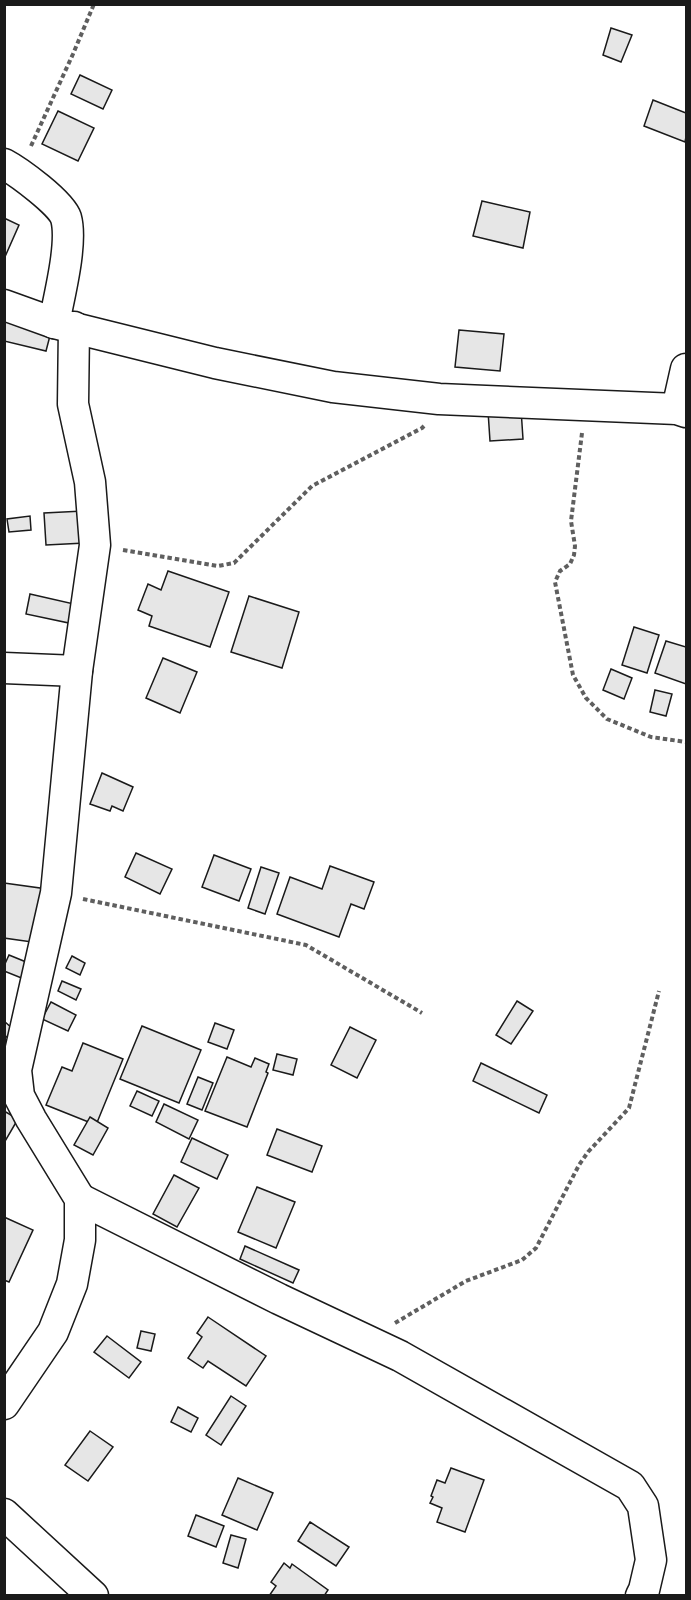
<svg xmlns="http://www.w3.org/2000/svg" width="691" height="1600" font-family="'Space Grotesk',sans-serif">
<rect width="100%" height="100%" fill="#fff"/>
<g fill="#e6e6e6" stroke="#1a1a1a" stroke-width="1.5">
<polygon points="611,28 632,35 621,62 603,55"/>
<polygon points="80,75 112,90 103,109 71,94"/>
<polygon points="653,100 686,113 686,137 685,142 644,126"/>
<polygon points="58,111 94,128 78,161 42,144"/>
<polygon points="482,201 530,212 523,248 473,236"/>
<polygon points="4,218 19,225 4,259"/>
<polygon points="4,317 52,328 46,351 4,341"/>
<polygon points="459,330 504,334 500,371 455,367"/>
<polygon points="521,409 523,439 490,441 488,411"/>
<polygon points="83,511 85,543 46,545 44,513"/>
<polygon points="30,516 31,530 9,532 7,519"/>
<polygon points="168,571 229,592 210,647 149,626 152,616 138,610 148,584 161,590"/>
<polygon points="30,594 74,604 69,623 26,614"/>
<polygon points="249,596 299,612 282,668 231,652"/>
<polygon points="634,627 659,635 647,673 622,665"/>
<polygon points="666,641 686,647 686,684 655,673"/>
<polygon points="163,658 197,672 180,713 146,698"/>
<polygon points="611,669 632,678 624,699 603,690"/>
<polygon points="655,690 672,694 666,716 650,712"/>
<polygon points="102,773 133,787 123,811 112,806 110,811 90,804"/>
<polygon points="136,853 172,869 160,894 125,877"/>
<polygon points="214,855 251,869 239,901 202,887"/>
<polygon points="330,866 374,882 364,909 351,904 339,937 277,914 290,877 322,889"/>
<polygon points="261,867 279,873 265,914 248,908"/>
<polygon points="4,883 47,889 39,943 4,938"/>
<polygon points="9,955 31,964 24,979 4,971 4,966"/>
<polygon points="72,956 85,963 80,975 66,968"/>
<polygon points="62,981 81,989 76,1000 58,991"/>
<polygon points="517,1001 533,1011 511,1044 496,1035"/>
<polygon points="51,1002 76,1015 68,1031 42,1019"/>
<polygon points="4,1021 14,1030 4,1039"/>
<polygon points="215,1023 234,1030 227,1049 208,1042"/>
<polygon points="142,1026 201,1050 179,1103 120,1079"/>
<polygon points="350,1027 376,1040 357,1078 331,1065"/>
<polygon points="83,1043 123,1059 96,1125 46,1105 62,1067 72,1071"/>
<polygon points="277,1054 297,1059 293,1075 273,1070"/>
<polygon points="227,1057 251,1067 255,1058 269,1064 266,1072 268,1073 247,1127 205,1111"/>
<polygon points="481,1063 547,1095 539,1113 473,1081"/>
<polygon points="198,1077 213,1083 202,1110 187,1104"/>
<polygon points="137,1091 159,1101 152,1116 130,1106"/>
<polygon points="164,1104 198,1120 189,1139 156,1122"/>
<polygon points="4,1111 18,1119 4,1143"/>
<polygon points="90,1117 108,1128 93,1155 74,1145"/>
<polygon points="277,1129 322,1146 312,1172 267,1155"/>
<polygon points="192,1138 228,1155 217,1179 181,1162"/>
<polygon points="174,1175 199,1188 177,1227 153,1214"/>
<polygon points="257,1187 295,1202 276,1248 238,1232"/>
<polygon points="4,1217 33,1230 9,1282 4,1280"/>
<polygon points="245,1246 299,1270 293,1283 240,1259"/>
<polygon points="208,1317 266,1356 246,1386 208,1361 203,1368 188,1358 202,1337 197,1333"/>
<polygon points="141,1331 155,1334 151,1351 137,1348"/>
<polygon points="107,1336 141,1362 129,1378 94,1352"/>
<polygon points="231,1396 246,1406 221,1445 206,1435"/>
<polygon points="178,1407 198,1418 191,1432 171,1422"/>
<polygon points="90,1431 113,1447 88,1481 65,1465"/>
<polygon points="451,1468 484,1480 465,1532 437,1522 442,1508 430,1503 433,1497 431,1496 437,1480 445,1483"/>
<polygon points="238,1478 273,1493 257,1530 222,1515"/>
<polygon points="196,1515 224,1526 216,1547 188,1536"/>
<polygon points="310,1522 349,1547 336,1566 298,1541"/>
<polygon points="231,1535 246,1539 238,1568 223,1563"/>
<polygon points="284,1563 290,1568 292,1564 328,1590 324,1596 269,1596 276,1586 271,1582"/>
</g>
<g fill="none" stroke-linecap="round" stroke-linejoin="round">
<g stroke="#1a1a1a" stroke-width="33">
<g id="minor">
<path d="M 4,164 C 19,172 61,203 66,218 C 73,243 59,297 54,323"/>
<polyline points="4,305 54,323 215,363 333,387 439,399 677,409 686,412"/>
<polyline points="677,409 686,369"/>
<polyline points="4,668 77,671"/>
<polyline points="80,1199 279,1299 400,1356 630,1486 643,1506 651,1560 644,1590 641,1596"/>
<polyline points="4,1404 53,1332 72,1284 80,1240 80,1199 31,1119 19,1096 16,1070 56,893 77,671 95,545 90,482 73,404 74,327"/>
<polyline points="4,1514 93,1596"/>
</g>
</g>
<g stroke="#5f5f5f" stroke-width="4" stroke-dasharray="4.5 3" stroke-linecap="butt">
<polyline points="31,146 73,54 94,4"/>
<polyline points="582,433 571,521 575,546 574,555 570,564 560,571 555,582 573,675 586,698 607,719 651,737 686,742"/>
<polyline points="123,550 218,566 234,563 312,486 422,428 424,426"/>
<polyline points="83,899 306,945 422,1013"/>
<polyline points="395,1323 466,1281 522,1260 536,1248 579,1165 588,1152 629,1108 659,991"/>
</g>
<use href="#minor" stroke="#fff" stroke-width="30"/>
</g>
<rect width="691" height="1600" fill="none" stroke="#1a1a1a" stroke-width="12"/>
</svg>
